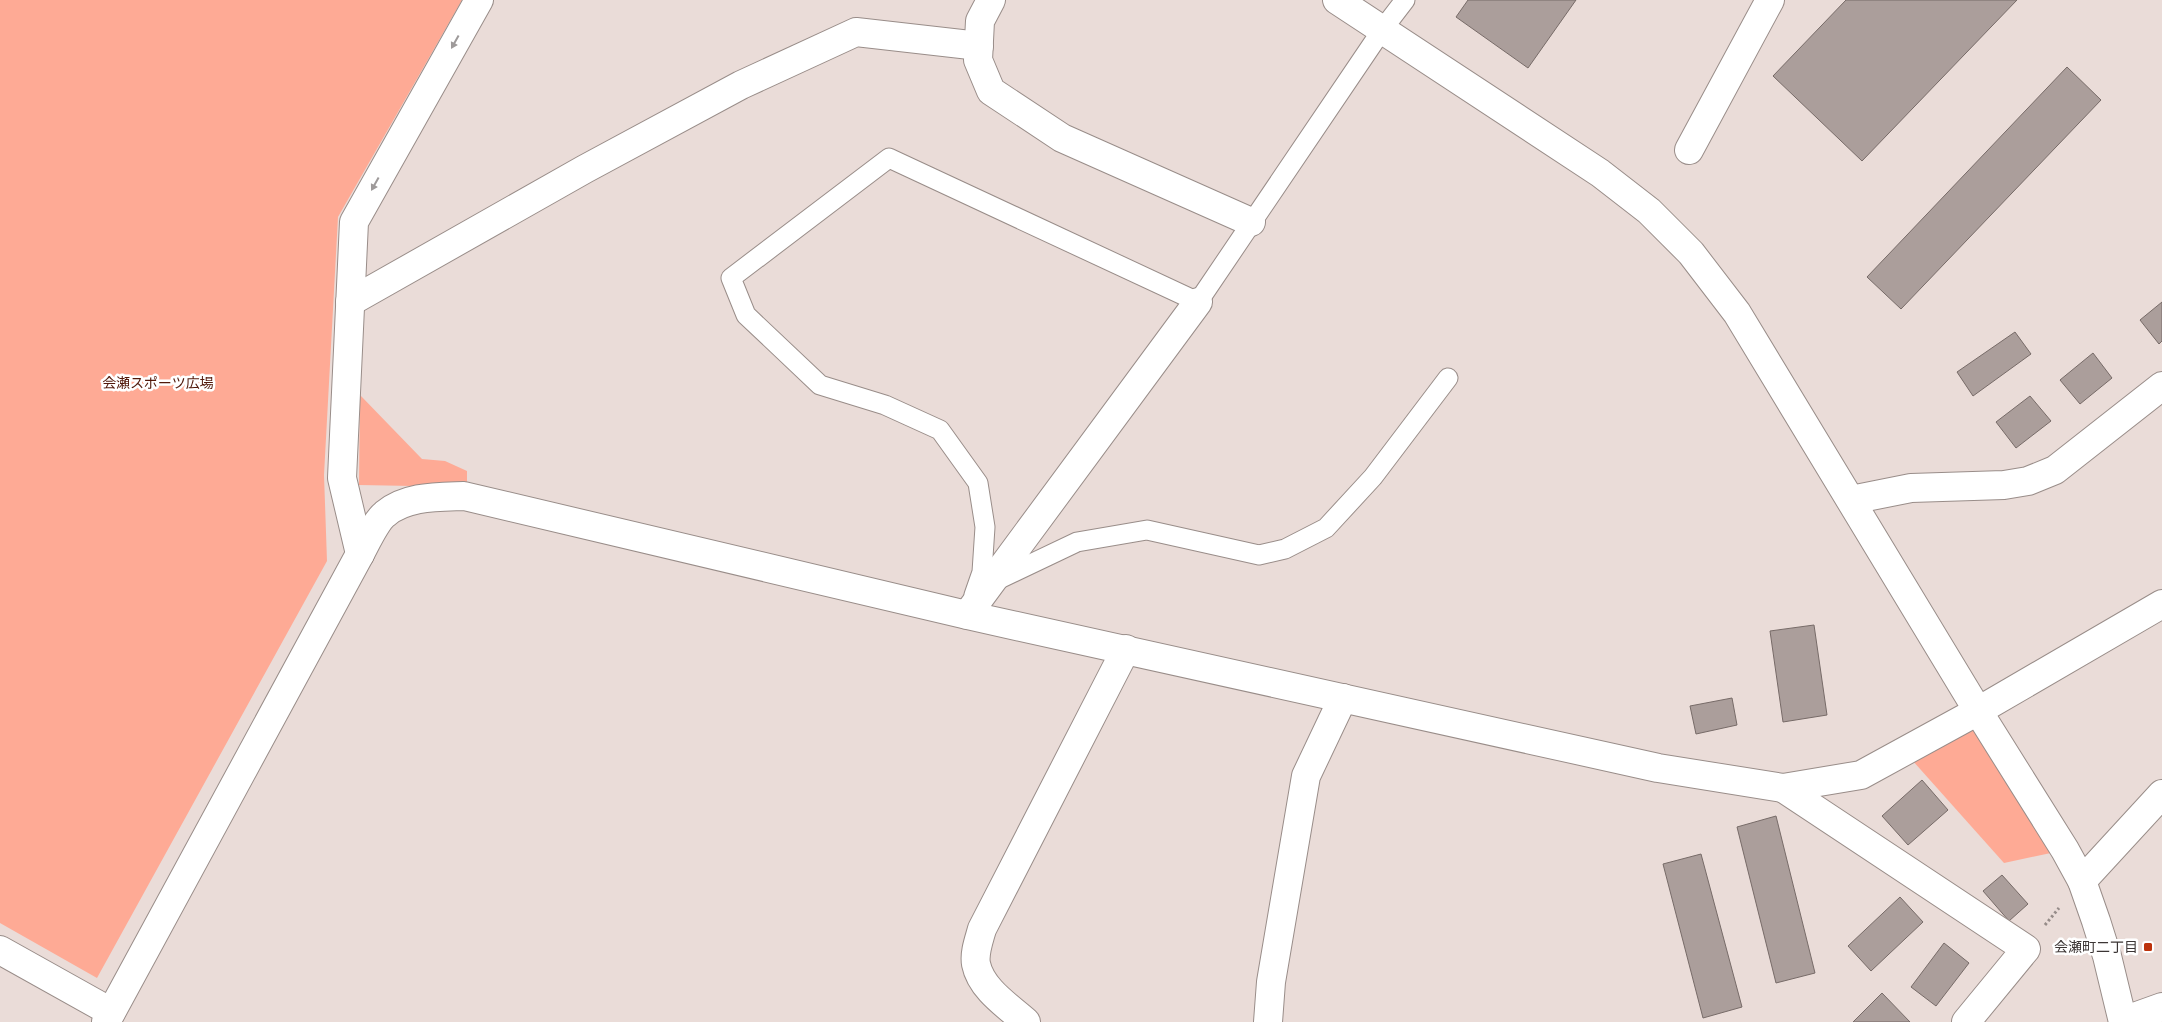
<svg xmlns="http://www.w3.org/2000/svg" width="2162" height="1022" font-family="Helvetica,'Noto Sans JP',sans-serif">
<rect width="100%" height="100%" fill="#eadcd8"/>
<g fill="#feaa95">
<polygon points="0,0 462,0 338,217 324,475 327,561 97,978 0,923"/>
<polygon points="360,395 422,459 445,461 467,471 467,487 359,485"/>
<polygon points="1978,711 2065,850 2004,863 1904,751"/>
</g>
<g fill="#ab9e9b" stroke="#776b68">
<polygon points="1468,0 1576,0 1528,68 1456,17"/>
<polygon points="1846,0 2017,0 1862,161 1773,76"/>
<polygon points="2067,67 2101,100 1901,309 1867,277"/>
<polygon points="2162,302 2162,341 2159,344 2140,320"/>
<polygon points="2015,332 2031,354 1973,396 1957,372"/>
<polygon points="2093,353 2112,378 2080,404 2060,380"/>
<polygon points="2030,396 2051,421 2016,448 1996,422"/>
<polygon points="1814,625 1827,715 1783,722 1770,631"/>
<polygon points="1732,698 1737,725 1696,734 1690,706"/>
<polygon points="1922,780 1948,810 1908,845 1882,816"/>
<polygon points="1776,816 1815,973 1776,983 1737,827"/>
<polygon points="1701,854 1742,1007 1703,1018 1663,864"/>
<polygon points="2002,875 2028,904 2009,921 1983,891"/>
<polygon points="1900,897 1923,922 1871,971 1848,946"/>
<polygon points="1944,943 1969,963 1936,1006 1911,987"/>
<polygon points="1882,993 1910,1022 1853,1022"/>
</g>
<g fill="none" stroke-linecap="round" stroke-linejoin="round">
<g stroke="#998d89" stroke-width="21">
<g id="service">
<polyline points="993,582 1077,542 1147,530 1259,555 1285,549 1326,528 1373,477 1448,378"/>
<polyline points="974,595 982,572 985,527 978,483 940,430 885,405 820,385 746,315 731,278 889,158 1198,302 1382,30 1405,0"/>
</g>
</g>
<g stroke="#998d89" stroke-width="30">
<g id="minor">
<polyline points="991,0 980,21 978,60 991,91 1062,138 1251,222"/>
<polyline points="1689,150 1770,0"/>
<polyline points="350,302 585,169 741,85 856,32 979,46"/>
<polyline points="1851,500 1911,488 2004,485 2028,481 2055,470 2162,386"/>
<path d="M 360,554 C 366,543 376,521 385,514 C 406,496 437,497 464,496 L 967,615 L 1658,768 L 1783,788 L 1861,775 L 1978,711 L 2162,604"/>
<polyline points="360,554 342,478 354,222 479,0"/>
<polyline points="967,615 1198,302"/>
<polyline points="1783,788 2026,949 1966,1022"/>
<polyline points="2082,881 2162,794"/>
<path d="M 1026,1022 C 1008,1006 981,989 976,964 C 974,953 979,940 982,929 L 1126,649"/>
<polyline points="1268,1022 1271,982 1306,776 1343,698"/>
</g>
</g>
<g stroke="#998d89" stroke-width="30">
<g id="tertiary">
<polyline points="1337,0 1600,173 1649,211 1691,253 1737,313 1978,711 2065,850 2082,881 2096,921 2107,956 2123,1022"/>
<polyline points="0,950 111,1012"/>
<polyline points="2123,1021 2162,1007"/>
<polyline points="106,1022 360,554"/>
</g>
</g>
<polyline stroke="#968c89" stroke-width="3" stroke-dasharray="2.5 2.5" stroke-linecap="butt" points="2045,925 2059,908"/>
<use href="#service" stroke="#fff" stroke-width="19"/>
<use href="#minor" stroke="#fff" stroke-width="28"/>
<use href="#tertiary" stroke="#fff" stroke-width="28"/>
</g>
<defs><path id="oneway-solid" d="M-6-.8H1V-3.2L6.5 0L1 3.2V.8H-6Z" transform="scale(1.25)"/></defs>
<g fill="#9e9a9a">
<use href="#oneway-solid" transform="translate(455 42) rotate(119)"/>
<use href="#oneway-solid" transform="translate(375 184) rotate(119)"/>
</g>
<rect fill="#bc320c" stroke="#fff" stroke-width="2" x="2143" y="942" width="10" height="10" rx="2.5"/>
<g text-anchor="middle" dominant-baseline="central" stroke-width="5" stroke-linejoin="round" paint-order="stroke">
<g font-size="14" fill="#51180a" stroke="#fff">
<text x="158" y="383">会瀬スポーツ広場</text>
</g>
<g font-size="14" fill="#3c3635" stroke="#fff" text-anchor="end">
<text x="2138" y="947">会瀬町二丁目</text>
</g>
</g>
</svg>
